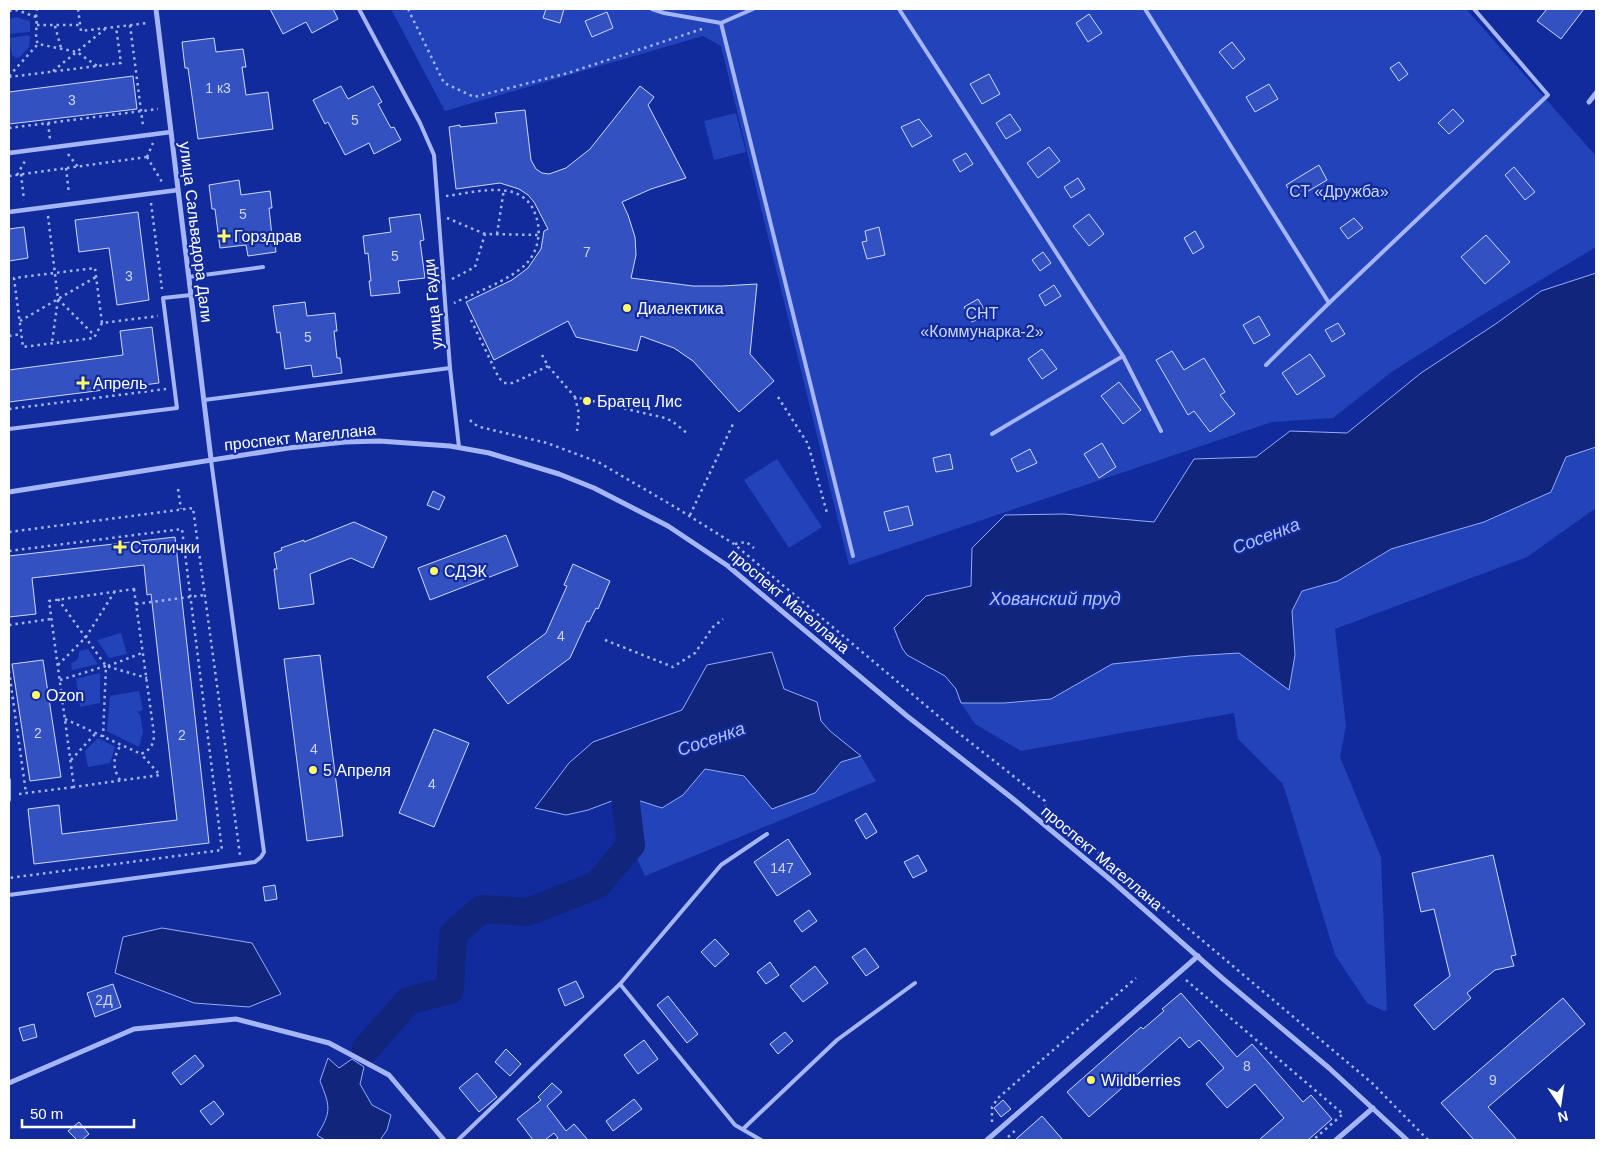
<svg xmlns="http://www.w3.org/2000/svg" width="1605" height="1149" font-family="Helvetica,sans-serif">
<rect width="100%" height="100%" fill="#112b9c"/>
<g fill="#2343ba">
<polygon points="391,9 1466,9 1596,156 1596,247 1487,312 1393,371 1333,418 1272,422 849,565 721,46 703,36 445,111"/>
<polygon points="16,17 30,21 30,32 9,34 9,19"/>
<polygon points="28,35 30,37 29,47 20,57 16,58 12,55 9,38"/>
<polygon points="736,113 746,152 714,160 704,121"/>
<polygon points="1596,447 1596,508 1527,557 1335,629 1346,726 1340,757 1381,857 1387,1010 1384,1011 1367,1003 1335,955 1283,784 1238,739 1234,713 1021,751 975,724 961,703 1004,703 1051,699 1112,664 1190,656 1239,653 1289,689 1295,655 1292,611 1302,591 1339,581 1391,549 1484,522 1551,492 1566,457"/>
<polygon points="777,459 822,527 789,548 744,480"/>
<polygon points="121,633 127,654 109,658 97,640"/>
<path d="M 88,649 L 98,664 L 72,670 L 71,663 C 78,661 79,659 79,651 Z"/>
<polygon points="100,673 100,703 80,707 76,679"/>
<polygon points="139,691 143,710 137,712 140,714 143,732 139,747 107,731 110,696"/>
<polygon points="98,738 115,747 110,763 88,767 85,751"/>
<polygon points="861,756 876,781 645,876 631,845 625,796 662,808 683,795 705,769 815,793 842,762"/>
</g>
<g fill="#11257d" stroke="#97acf8">
<polygon points="1596,273 1596,447 1566,457 1551,492 1484,522 1391,549 1338,581 1302,591 1292,611 1295,655 1289,690 1239,653 1190,656 1112,664 1051,699 1004,703 961,703 956,689 945,676 907,655 902,648 894,628 926,596 971,586 972,548 1005,515 1064,514 1154,522 1194,459 1256,457 1290,431 1347,433 1421,373 1497,323 1541,291"/>
<polygon points="772,652 784,689 817,702 821,721 830,731 861,756 841,762 815,793 772,809 744,776 705,769 683,795 662,808 625,796 588,810 566,815 535,808 569,763 593,742 682,710 707,665"/>
<polygon points="162,928 252,943 281,994 249,1007 194,1003 115,973 123,937"/>
<path d="M 328,1058 L 339,1068 L 352,1059 L 364,1067 L 360,1084 L 372,1105 L 391,1115 L 387,1130 L 380,1140 L 325,1140 L 317,1135 C 332,1112 330,1106 320,1081 Z"/>
</g>
<g fill="none" stroke-linecap="round" stroke-linejoin="round">
<polyline stroke="#11257d" stroke-width="28" points="366,1049 408,1001 450,990 453,934 482,909 528,912 597,885 631,845 625,796 652,769"/>
</g>
<g fill="#3451c2" stroke="#ced8fe">
<polygon points="270,9 333,9 338,19 312,33 306,22 283,34"/>
<polygon points="546,9 564,9 560,23 543,18"/>
<polygon points="1547,9 1584,9 1561,39 1537,21"/>
<polygon points="607,12 613,28 592,37 585,21"/>
<polygon points="1089,14 1102,33 1088,42 1076,23"/>
<polygon points="214,38 216,52 243,49 246,67 242,67 246,95 268,92 273,129 198,139 188,68 185,68 182,42"/>
<polygon points="1232,42 1245,59 1233,69 1219,52"/>
<polygon points="1399,62 1408,74 1399,81 1390,68"/>
<polygon points="989,74 1000,94 982,104 970,84"/>
<polygon points="133,76 137,109 9,124 9,92"/>
<polygon points="1269,84 1278,99 1255,112 1246,97"/>
<polygon points="341,86 348,99 373,86 382,102 378,104 391,128 394,127 401,140 374,154 369,143 345,155 328,122 325,124 313,100"/>
<polygon points="640,86 654,97 648,105 686,178 651,189 622,202 628,215 635,237 636,255 631,278 693,286 722,286 757,284 750,354 774,381 739,412 693,361 674,348 641,336 637,351 576,337 568,321 494,360 466,302 512,280 528,268 541,249 544,231 548,229 534,202 528,195 519,189 500,183 456,189 449,127 460,125 460,127 497,123 495,113 525,110 531,160 536,169 542,173 549,174 566,168 590,149"/>
<polygon points="1453,109 1464,121 1449,134 1438,123"/>
<polygon points="1010,114 1021,130 1006,139 996,123"/>
<polygon points="919,119 932,136 912,147 901,127"/>
<polygon points="1049,147 1060,161 1038,178 1027,163"/>
<polygon points="966,153 973,164 960,172 953,160"/>
<polygon points="1319,165 1327,180 1295,199 1286,185"/>
<polygon points="1514,167 1535,192 1525,200 1505,175"/>
<polygon points="1078,178 1085,189 1071,198 1064,187"/>
<polygon points="239,180 241,195 270,191 272,208 269,208 272,236 274,235 276,252 248,256 246,245 220,248 215,209 212,209 209,185"/>
<polygon points="138,212 149,300 117,305 109,248 79,252 75,220"/>
<polygon points="420,214 424,240 420,241 425,278 398,281 400,293 371,296 369,281 371,281 368,253 365,254 363,236 391,232 389,218"/>
<polygon points="1089,214 1104,234 1089,246 1073,226"/>
<polygon points="1354,218 1363,228 1348,239 1340,228"/>
<polygon points="24,227 28,258 9,261 9,229"/>
<polygon points="879,227 885,255 867,259 862,242 867,241 865,231"/>
<polygon points="1195,231 1204,247 1193,254 1184,238"/>
<polygon points="1486,235 1510,262 1485,284 1461,257"/>
<polygon points="1043,252 1051,263 1040,271 1032,260"/>
<polygon points="1054,285 1061,296 1045,306 1039,295"/>
<polygon points="978,299 987,314 972,322 964,307"/>
<polygon points="305,302 307,316 335,313 337,331 334,331 337,358 340,358 342,373 313,377 311,365 285,369 280,332 277,333 273,306"/>
<polygon points="1259,316 1270,335 1254,344 1243,325"/>
<polygon points="1338,323 1345,334 1332,342 1325,330"/>
<polygon points="152,327 159,383 9,402 9,370 123,355 120,331"/>
<polygon points="1042,349 1057,369 1042,379 1028,359"/>
<polygon points="1172,351 1184,370 1204,358 1225,392 1220,395 1235,414 1210,432 1194,411 1188,415 1156,360"/>
<polygon points="1310,354 1325,376 1297,395 1282,373"/>
<polygon points="1119,382 1141,410 1123,424 1101,396"/>
<polygon points="1102,443 1116,467 1099,478 1084,454"/>
<polygon points="1030,449 1037,463 1017,472 1011,459"/>
<polygon points="950,454 953,469 936,472 933,458"/>
<polygon points="433,491 445,497 439,510 427,505"/>
<polygon points="908,506 913,525 889,531 884,512"/>
<polygon points="354,522 387,537 373,568 351,558 310,574 314,604 279,609 274,569 277,569 274,553 282,550 281,548 304,540 304,542"/>
<polygon points="506,535 518,566 430,600 418,568"/>
<polygon points="175,537 209,843 34,864 28,809 59,805 62,834 177,820 151,594 147,595 144,565 32,578 36,614 9,617 9,556"/>
<polygon points="573,564 610,581 598,609 596,608 589,622 587,621 570,658 508,704 487,677 546,633 567,586 564,585"/>
<polygon points="320,655 343,836 307,841 284,659"/>
<polygon points="43,660 61,777 30,781 12,664"/>
<polygon points="434,729 469,743 434,827 399,813"/>
<polygon points="866,813 877,832 866,839 855,820"/>
<polygon points="788,839 811,874 777,896 754,862"/>
<polygon points="918,855 927,871 913,878 904,862"/>
<polygon points="1493,855 1516,955 1511,956 1514,966 1495,970 1467,993 1471,998 1434,1030 1414,1005 1450,976 1434,909 1421,912 1412,873"/>
<polygon points="275,885 277,899 265,901 263,887"/>
<polygon points="809,910 817,921 802,932 794,921"/>
<polygon points="715,939 729,954 715,967 701,952"/>
<polygon points="865,948 879,967 866,976 852,957"/>
<polygon points="770,962 779,975 766,984 757,972"/>
<polygon points="815,966 828,983 803,1002 790,986"/>
<polygon points="576,981 584,997 565,1006 558,989"/>
<polygon points="113,984 121,1007 95,1017 87,993"/>
<polygon points="1181,993 1237,1057 1252,1044 1303,1102 1311,1095 1332,1119 1308,1140 1259,1140 1284,1118 1255,1084 1227,1108 1206,1084 1224,1068 1199,1040 1189,1048 1180,1037 1089,1117 1067,1092 1141,1027 1143,1029 1164,1011 1162,1009"/>
<polygon points="668,996 698,1034 687,1043 657,1005"/>
<polygon points="1563,998 1585,1024 1488,1107 1517,1140 1474,1140 1441,1103"/>
<polygon points="34,1024 37,1037 23,1041 19,1028"/>
<polygon points="785,1032 793,1041 778,1054 770,1044"/>
<polygon points="644,1040 658,1059 638,1074 624,1055"/>
<polygon points="506,1049 521,1064 510,1076 495,1062"/>
<polygon points="195,1055 204,1066 181,1085 172,1073"/>
<polygon points="477,1073 497,1097 479,1112 459,1088"/>
<polygon points="552,1083 562,1092 547,1106 566,1131 574,1124 588,1140 555,1140 558,1138 554,1133 545,1140 533,1140 517,1119 541,1100 538,1097"/>
<polygon points="634,1099 642,1109 613,1131 606,1121"/>
<polygon points="1003,1100 1011,1109 1001,1117 994,1108"/>
<polygon points="214,1101 224,1114 211,1125 200,1111"/>
<polygon points="1042,1116 1063,1140 1015,1140"/>
<polygon points="79,1122 89,1134 82,1140 77,1140 68,1131"/>
</g>
<g fill="none" stroke-linecap="round" stroke-linejoin="round">
<g stroke="#a5b5f5" stroke-width="2.5" stroke-dasharray="2.5 4" stroke-linecap="butt">
<polyline points="78,9 81,31 148,23"/>
<polyline points="408,9 444,83 474,97 568,73 702,29"/>
<path d="M 9,11 L 17,10 L 36,17 C 38,25 34,37 38,44 L 77,52 L 97,66"/>
<polyline points="36,17 37,9"/>
<polyline points="37,25 80,25"/>
<polyline points="130,25 143,126"/>
<polyline points="55,26 61,48"/>
<polyline points="53,71 105,29"/>
<polyline points="9,76 38,44"/>
<polyline points="9,77 121,63 116,27"/>
<polyline points="48,123 50,139"/>
<polyline points="9,128 158,109"/>
<polyline points="68,154 78,167"/>
<polyline points="147,157 162,182"/>
<polyline points="147,157 153,143"/>
<polyline points="66,168 69,194"/>
<polyline points="21,174 24,200"/>
<polyline points="17,175 25,161"/>
<polyline points="9,176 147,157"/>
<path d="M 446,196 C 480,192 529,175 538,224 C 540,237 537,252 527,263 C 512,279 475,293 454,303"/>
<polyline points="151,203 162,289"/>
<polyline points="48,216 58,299 52,343"/>
<polyline points="447,218 485,234"/>
<polyline points="497,234 504,189"/>
<polyline points="452,279 475,267 485,234 539,235"/>
<polyline points="58,299 95,336"/>
<polyline points="471,320 499,378 504,383 513,383 548,366"/>
<polyline points="20,321 96,277"/>
<polyline points="102,323 94,338 23,347 14,278 95,268 102,323 158,316"/>
<polyline points="9,336 21,334"/>
<polyline points="542,355 548,366 575,397 665,418 672,421 688,434"/>
<polyline points="575,397 579,414 577,431"/>
<polyline points="778,397 808,444 827,513"/>
<polyline points="9,409 166,389"/>
<polyline points="470,420 474,424 480,427 547,443 598,462 675,507 734,544 956,731 1045,801 1046,808 1058,819 1372,1083 1428,1140"/>
<polyline points="178,489 181,509"/>
<polyline points="690,515 733,424"/>
<polyline points="9,532 193,508 240,855"/>
<polyline points="735,544 746,542 754,548"/>
<polyline points="9,551 182,529 222,850 9,878"/>
<path d="M 134,589 L 154,734 C 154,745 150,750 141,754 L 160,775 L 74,787 L 49,601 Z"/>
<polyline points="58,599 106,666 147,678"/>
<polyline points="136,604 205,595"/>
<polyline points="9,625 51,619"/>
<polyline points="605,640 673,667 695,653 713,627 723,619"/>
<polyline points="58,665 86,637 115,591"/>
<polyline points="108,666 142,653"/>
<polyline points="9,671 26,793"/>
<polyline points="60,680 106,666 103,737"/>
<polyline points="65,719 141,754"/>
<polyline points="71,760 96,733"/>
<path d="M 120,780 C 112,768 113,757 121,745"/>
<polyline points="19,794 74,787"/>
<polyline points="1186,980 1343,1114 1313,1140"/>
<polyline points="992,1122 992,1107 998,1098 1136,978"/>
<polyline points="1008,1137 1017,1129"/>
</g>
<g stroke="#a5b5f5" stroke-width="4">
<polyline points="652,9 664,13 721,23 853,556"/>
<polyline points="899,9 1123,356 1161,431"/>
<polyline points="1145,9 1329,303"/>
<polyline points="721,23 753,9"/>
<polyline points="189,277 263,267"/>
<polyline points="1266,365 1329,303 1548,95 1474,9"/>
<polyline points="450,368 459,447"/>
<polyline points="204,400 450,368 434,155 420,123 359,9"/>
<polyline points="9,429 177,408 163,298 191,295"/>
<polyline points="992,434 1123,356"/>
<polyline points="9,780 9,800"/>
<polyline points="9,895 255,862 261,857 264,852 211,460"/>
<polyline points="620,984 721,865 767,834"/>
<polyline points="743,1129 837,1040 915,983"/>
<polyline points="458,1140 620,984 735,1125 761,1140"/>
</g>
<g stroke="#a5b5f5" stroke-width="4.5">
<polyline points="9,153 171,132"/>
<polyline points="9,212 178,190"/>
</g>
<g stroke="#a5b5f5" stroke-width="5">
<polyline points="156,9 211,459"/>
<polyline points="1589,102 1596,93"/>
<polyline points="9,492 288,448 345,442 379,441 450,446 489,453 559,474 594,488 668,526 728,566 907,716 1012,798 1112,881 1222,978 1329,1068 1407,1140"/>
<polyline points="9,1083 134,1029 236,1019 329,1043 389,1075 444,1140"/>
<polyline points="987,1140 1198,956"/>
<polyline points="1336,1140 1373,1108"/>
</g>
</g>
<g fill="#fff969" stroke="#112b9c" stroke-width="2">
<path d="M221.5 228.5h5v5h5v5h-5v5h-5v-5h-5v-5h5z"/>
<circle cx="627" cy="308" r="5"/>
<path d="M80.5 375.5h5v5h5v5h-5v5h-5v-5h-5v-5h5z"/>
<circle cx="587" cy="401" r="5"/>
<path d="M117.5 539.5h5v5h5v5h-5v5h-5v-5h-5v-5h5z"/>
<circle cx="434" cy="571" r="5"/>
<circle cx="36" cy="695" r="5"/>
<circle cx="313" cy="770" r="5"/>
<circle cx="1091" cy="1080" r="5"/>
</g>
<g text-anchor="middle" dominant-baseline="central" stroke-width="4.5" stroke-linejoin="round" paint-order="stroke">
<g font-size="14" fill="#ccd4f0">
<text x="218" y="88">1 к3</text>
<text x="72" y="100">3</text>
<text x="355" y="120">5</text>
<text x="243" y="214">5</text>
<text x="587" y="252">7</text>
<text x="395" y="256">5</text>
<text x="129" y="276">3</text>
<text x="308" y="337">5</text>
<text x="561" y="636">4</text>
<text x="38" y="733">2</text>
<text x="182" y="735">2</text>
<text x="314" y="749">4</text>
<text x="432" y="784">4</text>
<text x="782" y="868">147</text>
<text x="104" y="1000">2Д</text>
<text x="1247" y="1066">8</text>
<text x="1493" y="1080">9</text>
</g>
<g font-size="16" fill="#ced8fe" stroke="#112b9c">
<text x="1339" y="191">СТ «Дружба»</text>
<text x="982" y="313">СНТ<tspan x="982" dy="18">«Коммунарка-2»</tspan></text>
</g>
<g font-size="16" fill="#fff" stroke="#112b9c">
<text transform="translate(196 232) rotate(83)">улица Сальвадора Дали</text>
<text transform="translate(433 304) rotate(-95)">улица Гауди</text>
<text transform="translate(300 437) rotate(-6)">проспект Магеллана</text>
<text transform="translate(789 601) rotate(40)">проспект Магеллана</text>
<text transform="translate(1102 858) rotate(40)">проспект Магеллана</text>
</g>
<g font-size="16" fill="#fff" stroke="#112b9c" text-anchor="start">
<text x="234" y="236">Горздрав</text>
<text x="637" y="308">Диалектика</text>
<text x="93" y="383">Апрель</text>
<text x="597" y="401">Братец Лис</text>
<text x="130" y="547">Столички</text>
<text x="444" y="571">СДЭК</text>
<text x="46" y="695">Ozon</text>
<text x="323" y="770">5 Апреля</text>
<text x="1101" y="1080">Wildberries</text>
</g>
<g font-size="18" font-style="italic" fill="#b2c1fb" stroke="#112b9c">
<text transform="translate(1266 536) rotate(-21)">Сосенка</text>
<text x="1055" y="599">Хованский пруд</text>
<text transform="translate(711 739) rotate(-19)">Сосенка</text>
</g>
</g>
<rect width="1605" height="1149" fill="none" stroke="#ffffff" stroke-width="20"/>
<g transform="translate(1560 1104) rotate(167)" stroke="#112b9c" stroke-width="4" paint-order="stroke">
<path d="M0-4L9 19L0 12L-9 19Z" fill="#ffffff"/>
<text y="-8" font-size="14" font-weight="bold" text-anchor="middle" fill="#ffffff">N</text>
</g>
<path d="M22 1119v8h112v-8" fill="none" stroke="#ffffff" stroke-width="2.5"/>
<text x="30" y="1119" font-size="15" fill="#ffffff" stroke="#112b9c" stroke-width="4" paint-order="stroke">50 m</text>
</svg>
